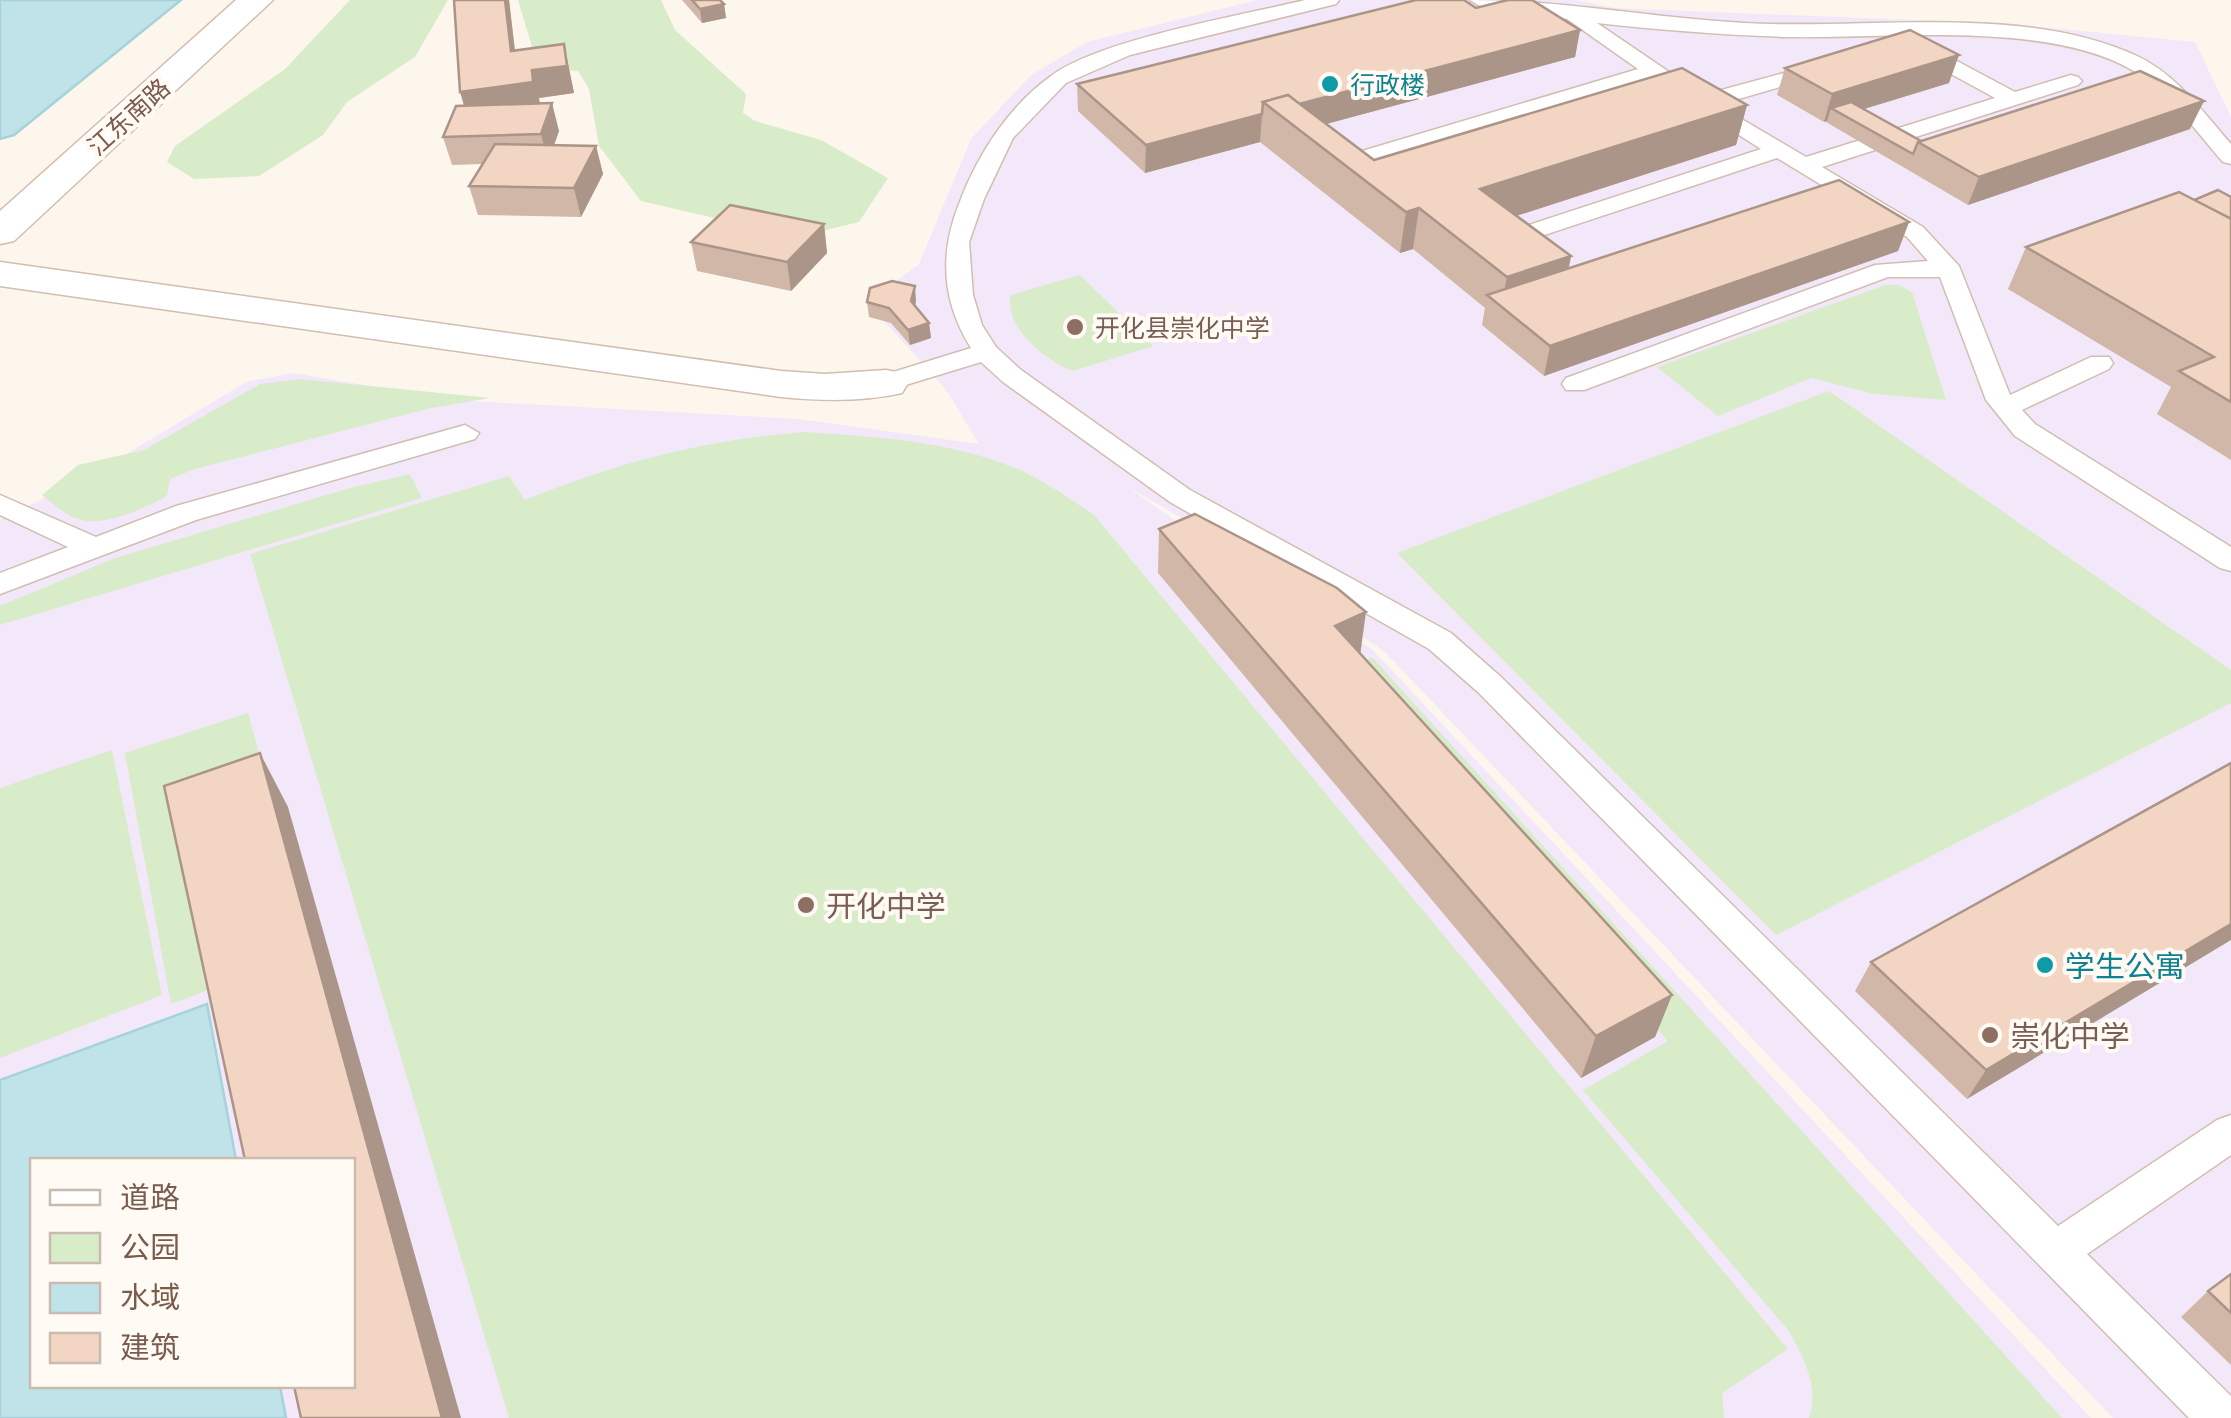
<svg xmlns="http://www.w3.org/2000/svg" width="2231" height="1418" font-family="'Exo 2','Noto Sans SC',sans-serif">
<rect width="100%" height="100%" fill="#fdf6ec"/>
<path fill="#f3e8fa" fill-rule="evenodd" d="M 1257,0 L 1575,0 L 1615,8 L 2013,24 L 2195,42 L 2231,117 L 2231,1418 L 2113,1418 L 1384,651 L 1197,527 L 1128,487 L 1240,567 L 1372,649 L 2091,1418 L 0,1418 L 0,520 L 95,473 L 246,382 L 293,373 L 453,400 L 799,419 L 979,444 L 947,391 L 868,303 L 919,264 L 971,139 L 1031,75 L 1087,42 ZM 32,1160 L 352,1160 L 352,1386 L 32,1386 Z"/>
<g fill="#d8ecc9">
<polygon points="350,0 448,0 415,57 347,102 323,135 259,176 194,179 167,162 175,146 285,69"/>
<polygon points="518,0 661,0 675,30 746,94 743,113 755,121 821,140 888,178 859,222 797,237 641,201 599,146 589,89 578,71 538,67"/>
<path d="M 1080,275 L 1153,346 L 1073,371 C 1047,362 1003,326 1011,295 Z"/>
<polygon points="1885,285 1899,285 1912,292 1946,400 1874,394 1811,378 1718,416 1657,367"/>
<path d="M 301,379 L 490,398 L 431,408 L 195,469 L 170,479 L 167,496 C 143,509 102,529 75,518 C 63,513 52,503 42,495 L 78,465 L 144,450 L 260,384 Z"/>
<polygon points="1829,391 2231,670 2231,703 1776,935 1397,553"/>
<path d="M 805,432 C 876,437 953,441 1020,470 C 1046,482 1070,499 1094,515 L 1788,1349 L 1722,1393 L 1724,1418 L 509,1418 L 250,554 L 509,476 L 525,500 C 620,462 703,440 805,432 Z"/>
<polygon points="410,474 422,498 0,625 0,606 115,558 350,488"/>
<path d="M 1372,657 L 2062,1418 L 1809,1418 C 1820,1387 1803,1356 1788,1330 L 1583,1090 L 1668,1041 L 1339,672 Z"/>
<polygon points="248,713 272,801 219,986 171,1004 125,753"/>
<polygon points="112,750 162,995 0,1058 0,788"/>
</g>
<g fill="#bfe3e8" stroke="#a5d3da" stroke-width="2.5">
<polygon points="0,0 181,0 14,135 0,139"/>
<polygon points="207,1004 236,1160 32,1160 32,1386 280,1386 286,1418 0,1418 0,1080"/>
</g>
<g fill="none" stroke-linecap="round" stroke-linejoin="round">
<g stroke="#d1beb0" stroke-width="3">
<g id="service">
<path d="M 1305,0 L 1339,0 L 1336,4 L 1130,55 L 1066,83 L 1013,138 L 984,199 L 969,242 L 973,295 L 982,325 L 996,347 L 1021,370 L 1190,490 L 1451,633 L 1501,677 L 2058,1226 L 2217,1120 L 2231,1115 L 2231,1155 L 2087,1254 L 2231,1396 L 2231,1418 L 2189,1418 L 1479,693 L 1429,649 L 1170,502 L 1003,382 L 981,362 L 886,391 L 873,383 L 877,377 L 971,348 C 942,302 939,254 959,204 C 977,155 1008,107 1051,76 C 1101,39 1240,16 1305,0 Z"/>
<path d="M 1470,0 C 1561,0 1652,18 1744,23 C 1866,30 2023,3 2137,56 C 2176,74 2203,112 2231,144 L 2231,164 L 2223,162 C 2195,130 2169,92 2132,70 C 2046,20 1886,39 1787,37 C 1724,35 1660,30 1597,23 L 1703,95 L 1821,63 L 1828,65 L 1831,69 L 1828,73 L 1718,105 L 1806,157 L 1995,98 L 1911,52 L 1911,44 L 1925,44 L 2015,92 L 2071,75 L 2078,77 L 2082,81 L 2078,85 L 1822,167 L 1923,227 L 1959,266 L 2010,395 L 2091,357 L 2109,357 L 2113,363 L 2109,369 L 2022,410 L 2035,424 L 2231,547 L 2231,571 L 2220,568 L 2015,436 L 1986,400 L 1940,277 L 1888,277 L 1584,390 L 1566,390 L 1562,384 L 1566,378 L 1875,265 L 1928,261 L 1907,237 L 1777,158 L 1511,246 L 1495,246 L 1491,241 L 1495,236 L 1761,149 L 1651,79 L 1368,164 L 1352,164 L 1349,159 L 1352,154 L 1638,69 L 1567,19 L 1480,6 Z"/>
<polygon points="465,425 479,433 475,439 196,520 0,594 0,573 68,547 0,515 0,495 96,537 176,506"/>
</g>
</g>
<g stroke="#d1beb0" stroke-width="3">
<g id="tertiary">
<polygon points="236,0 273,0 14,241 0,244 0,211"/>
<path d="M 0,262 L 781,371 L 825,374 L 886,370 L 902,373 L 908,383 L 902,393 C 862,402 821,401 781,397 L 0,286 Z"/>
</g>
</g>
<use href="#service" fill="#fff" fill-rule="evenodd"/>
<use href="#tertiary" fill="#fff" fill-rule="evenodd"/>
</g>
<g fill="#d1b7a8">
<polygon points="454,0 509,0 515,50 564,44 574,93 539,98 540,104 559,131 554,145 596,146 603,174 581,217 478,215 469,186 482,164 452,165 443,137 464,106"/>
<polygon points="682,0 720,0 724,4 726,18 702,23"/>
<polygon points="1476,8 1580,30 1575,57 1326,124 1374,160 1747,105 1736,145 1516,216 1571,256 1569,269 1909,222 1898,251 1544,376 1482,325 1485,308 1413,249 1400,253 1260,142 1145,173 1078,111 1077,84"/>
<polygon points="1785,68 1949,83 1864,109 1921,141 2190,129 1968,205 1826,122 1827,121 1824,122 1777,95"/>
<polygon points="2231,197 2231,460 2157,414 2171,387 2008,289 2026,247 2194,200"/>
<polygon points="824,224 827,253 791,291 697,271 691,242"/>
<polygon points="915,286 915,306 929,323 931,338 910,345 891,323 869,317 867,302"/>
<polygon points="1159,529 1360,654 1672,995 1655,1037 1581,1078 1158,573"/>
<polygon points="2231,763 1967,1099 1855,991 1871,962"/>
<polygon points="2231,1274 2231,1365 2181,1317 2208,1291"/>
</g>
<g fill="#aa9588">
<polygon points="505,0 509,0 518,78 511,51"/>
<polygon points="724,4 726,18 702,23 700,9"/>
<polygon points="1580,30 1575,57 1300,131 1274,111"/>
<polygon points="564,44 574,93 539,98 540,110 468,119 460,92 532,70"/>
<polygon points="1959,55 1949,83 1844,115 1831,108 1827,121 1824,122 1832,94"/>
<polygon points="2204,101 2190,129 1968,205 1979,177"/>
<polygon points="552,103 559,131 548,162 541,134"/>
<polygon points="1747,105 1736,145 1473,230 1480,189"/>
<polygon points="1262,114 1260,142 1145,173 1146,145"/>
<polygon points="596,146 603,174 581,217 574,188"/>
<polygon points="1419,208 1413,249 1400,253 1406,212"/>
<polygon points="1909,222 1898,251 1544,376 1550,346"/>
<polygon points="824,224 827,253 791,291 787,262"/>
<polygon points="1571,256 1562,298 1501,307 1507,277"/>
<polygon points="915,286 916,302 912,317 911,301"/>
<polygon points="929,323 931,338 910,345 908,330"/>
<polygon points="1366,612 1360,656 1335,626"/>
<polygon points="260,753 288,807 461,1418 442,1418"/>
<polygon points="2231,924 2231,940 1967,1099 1986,1070"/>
<polygon points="1672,995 1655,1037 1581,1078 1596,1036"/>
</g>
<g fill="#f3d5c3" stroke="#aa9588" stroke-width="2.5">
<polygon points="454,0 505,0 511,51 564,44 567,66 532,70 533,82 460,92"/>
<polygon points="692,0 720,0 724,4 700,9"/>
<polygon points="1416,0 1464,0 1476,8 1508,0 1532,0 1580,30 1299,104 1288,95 1263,102 1262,114 1146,145 1077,84"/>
<polygon points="1910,30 1959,55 1832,94 1785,68"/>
<polygon points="1682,68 1747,105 1480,189 1571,256 1507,277 1419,208 1406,212 1263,102 1288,95 1374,160"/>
<polygon points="2140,71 2204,101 1979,177 1918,142"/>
<polygon points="1851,102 1921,141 1918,142 1913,154 1831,108"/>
<polygon points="552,103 541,134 443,137 456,106"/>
<polygon points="495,144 596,146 574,188 469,186"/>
<polygon points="1839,180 1909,222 1550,346 1487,295"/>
<polygon points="2218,190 2231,197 2231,219 2194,200"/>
<polygon points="2179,192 2231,219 2231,402 2179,371 2214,357 2026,247"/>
<polygon points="730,205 824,224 787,262 691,242"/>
<polygon points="892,281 915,286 911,301 929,323 908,330 889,308 867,302 870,288"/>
<polygon points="1195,514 1337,588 1366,612 1335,626 1672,995 1596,1036 1159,529"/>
<polygon points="260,753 442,1418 301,1418 294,1386 352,1386 352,1160 245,1160 164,786"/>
<polygon points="2231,763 2231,924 1986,1070 1871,962"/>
<polygon points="2231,1274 2231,1313 2208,1291"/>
</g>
<g fill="#0f9aa8" stroke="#fffaf3" stroke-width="4">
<circle cx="1330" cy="84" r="10"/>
<circle cx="2045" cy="965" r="10"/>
</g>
<g fill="#8d6e63" stroke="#fffaf3" stroke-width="4">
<circle cx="1075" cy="327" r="10"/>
<circle cx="806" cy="905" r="10"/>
<circle cx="1990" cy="1035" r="10"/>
</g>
<g text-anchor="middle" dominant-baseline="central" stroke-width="8" stroke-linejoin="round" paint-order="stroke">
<g font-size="25" fill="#0d838f" stroke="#fffaf3" text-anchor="start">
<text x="1350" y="84">行政楼</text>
</g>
<g font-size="25" fill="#7a5c4d" stroke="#fffaf3">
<text transform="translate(128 116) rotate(-42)">江东南路</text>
</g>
<g font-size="25" fill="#785e54" stroke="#fffaf3" text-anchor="start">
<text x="1095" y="327">开化县崇化中学</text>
</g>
<g font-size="30" fill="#785e54" stroke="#fffaf3" text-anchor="start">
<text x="826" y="905">开化中学</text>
<text x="2010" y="1035">崇化中学</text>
</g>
<g font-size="30" fill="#0d838f" stroke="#fffaf3" text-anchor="start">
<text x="2065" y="965">学生公寓</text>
</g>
</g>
<rect x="30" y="1158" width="325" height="230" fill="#fffaf3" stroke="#cabbb1" stroke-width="2.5"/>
<rect x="50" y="1190" width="50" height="15" fill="#ffffff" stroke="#cabbb1" stroke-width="2.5"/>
<text x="120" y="1208" font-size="30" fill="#7a5c4d">道路</text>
<rect x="50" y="1233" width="50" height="30" fill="#d8ecc9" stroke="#cabbb1" stroke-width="2.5"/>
<text x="120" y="1258" font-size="30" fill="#7a5c4d">公园</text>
<rect x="50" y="1283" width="50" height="30" fill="#bfe3e8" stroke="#cabbb1" stroke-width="2.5"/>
<text x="120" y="1308" font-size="30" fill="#7a5c4d">水域</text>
<rect x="50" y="1333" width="50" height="30" fill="#f3d5c3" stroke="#cabbb1" stroke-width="2.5"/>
<text x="120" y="1358" font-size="30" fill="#7a5c4d">建筑</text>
</svg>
